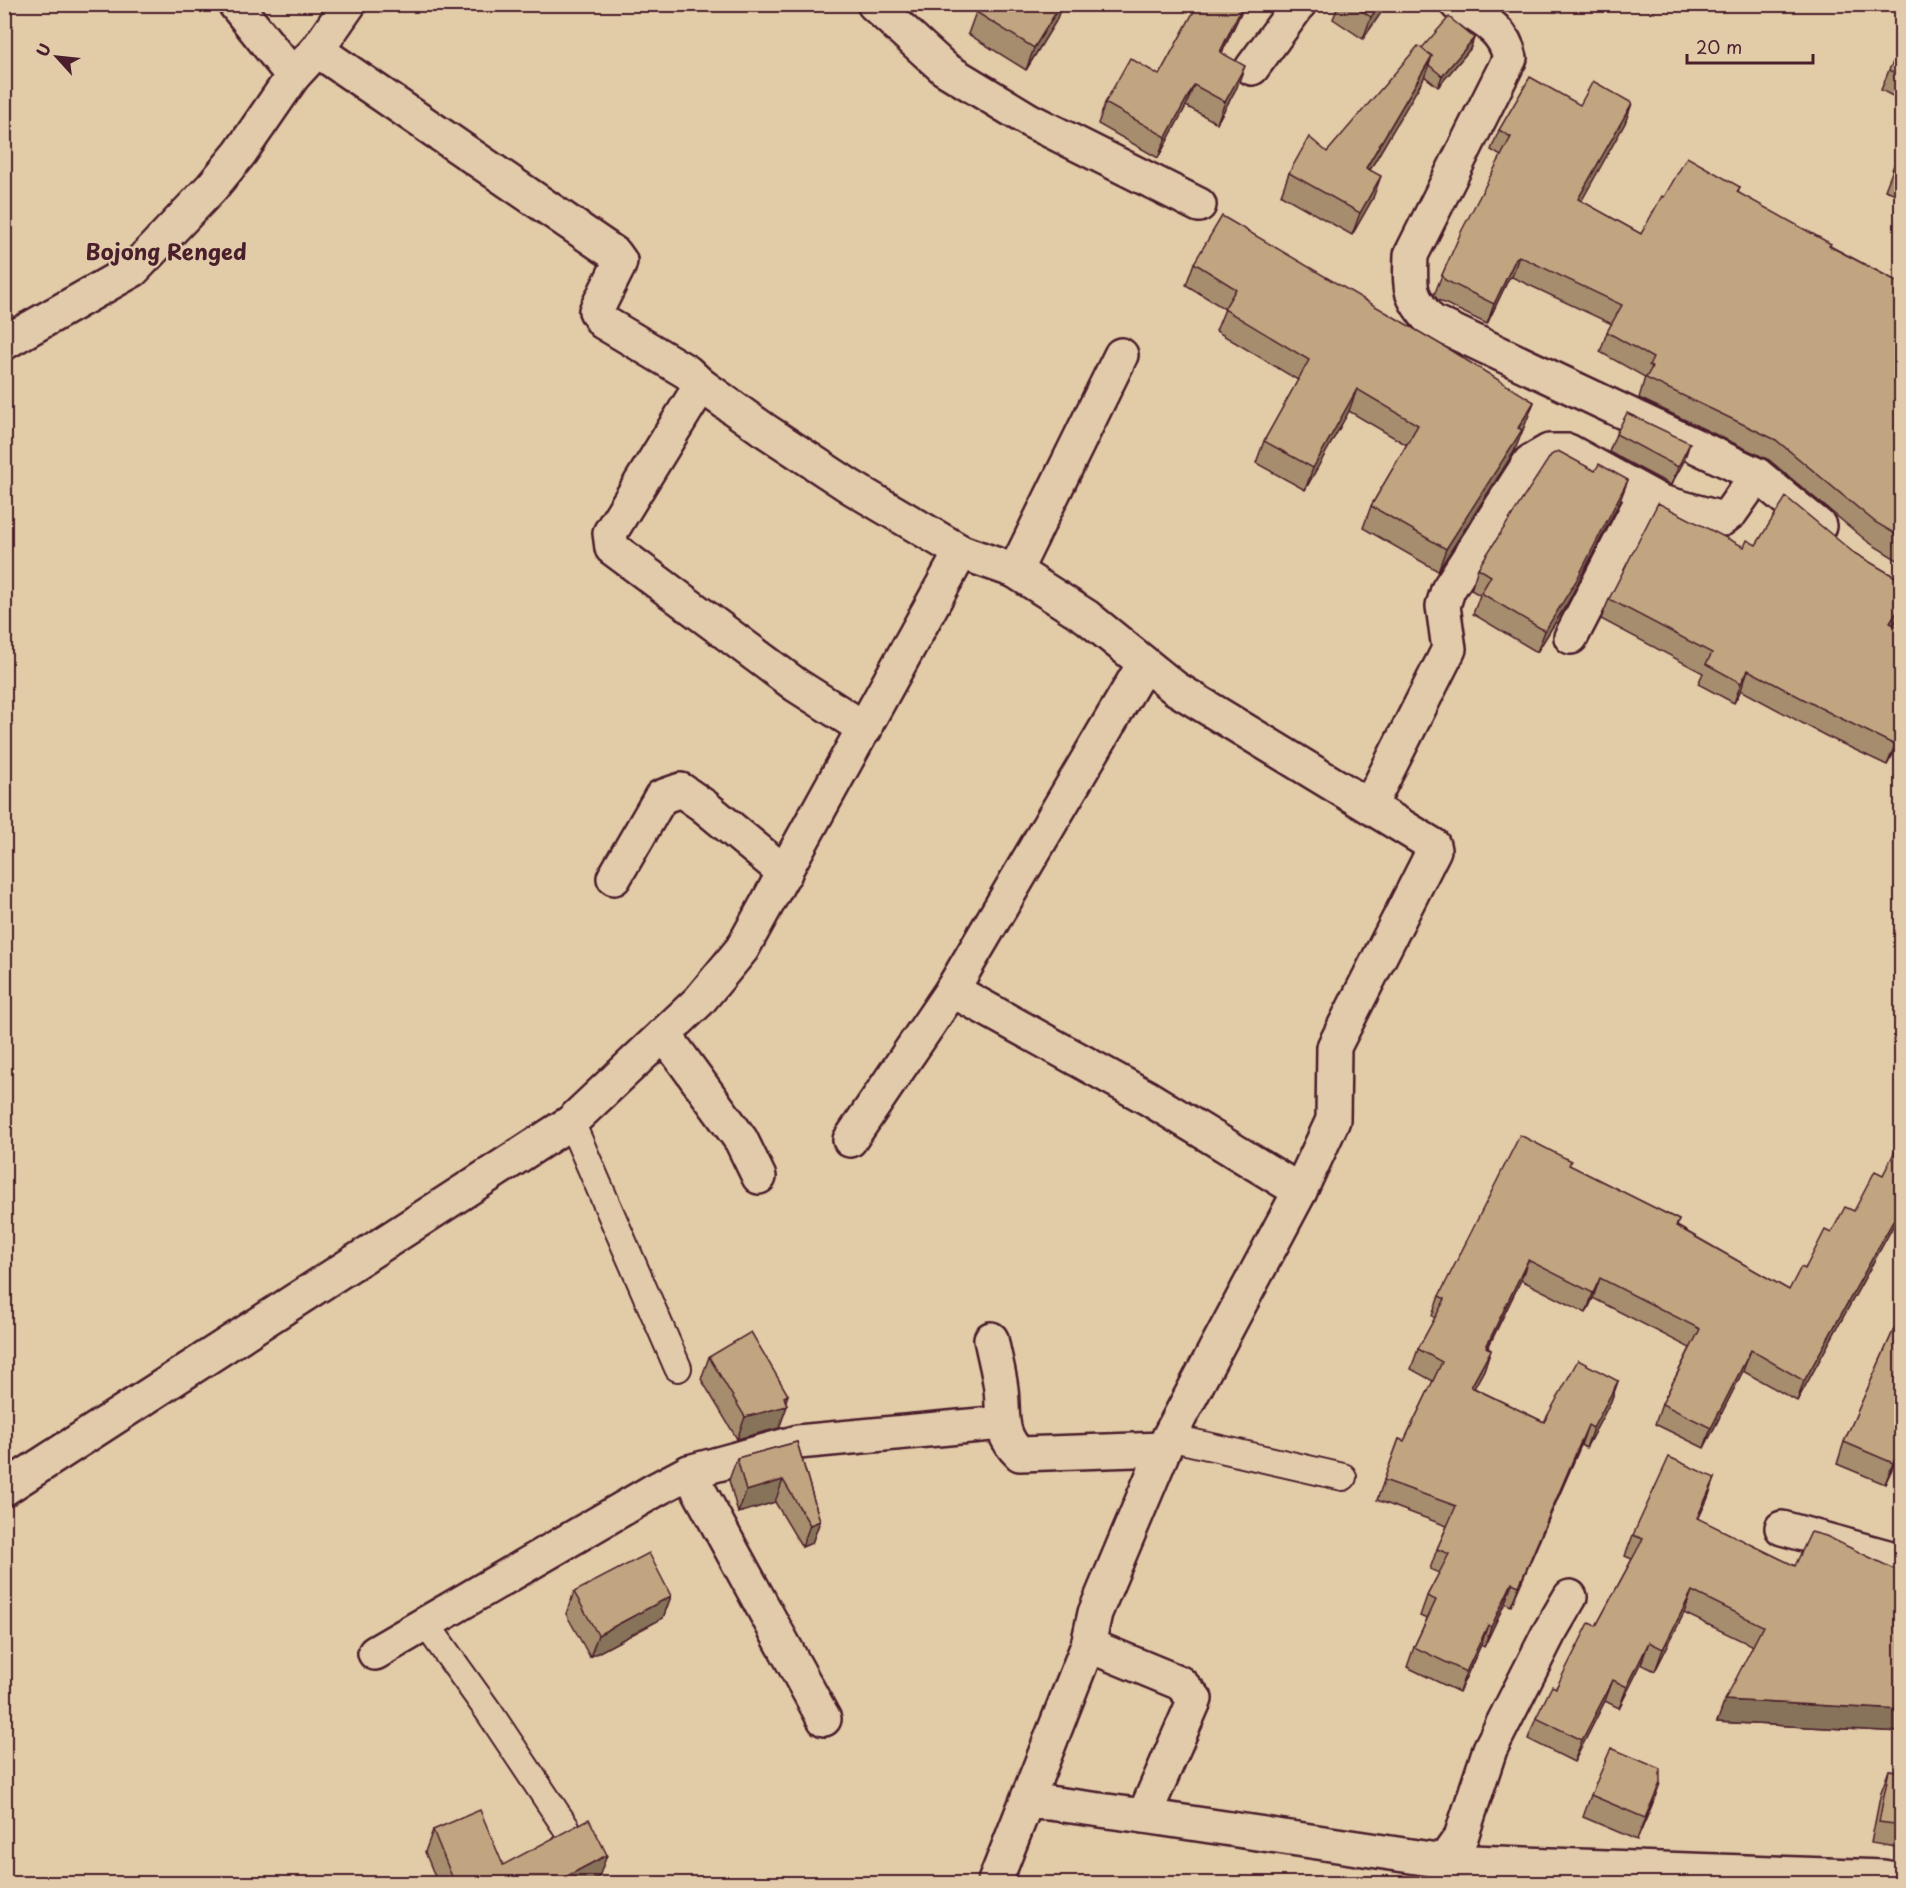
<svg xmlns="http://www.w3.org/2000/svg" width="1906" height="1888" font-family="'Playpen Sans',sans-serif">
<rect width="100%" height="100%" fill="#e2cba7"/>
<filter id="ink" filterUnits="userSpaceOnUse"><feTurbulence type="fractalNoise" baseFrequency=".0167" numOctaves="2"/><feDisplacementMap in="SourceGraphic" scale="12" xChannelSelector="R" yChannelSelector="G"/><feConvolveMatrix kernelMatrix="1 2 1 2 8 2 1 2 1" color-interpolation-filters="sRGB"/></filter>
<g filter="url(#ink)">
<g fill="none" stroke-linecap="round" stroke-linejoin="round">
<g stroke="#4a1f2b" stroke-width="30">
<g id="service">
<polyline points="571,1122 678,1368"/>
<polyline points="1169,1437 1343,1477"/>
<polyline points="426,1624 489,1712 567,1829"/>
</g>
</g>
<g stroke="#4a1f2b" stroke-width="38">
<g id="minor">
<polyline points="235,4 293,76"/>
<polyline points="874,4 945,69 1029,120 1199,205"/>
<path d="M 1457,4 C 1481,19 1504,28 1510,58 L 1411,255 C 1410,289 1408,295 1431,321 L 1757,475"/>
<polyline points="317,50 615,254 620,261 619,265 596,311 603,322 687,372 701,385 763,429 851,487 961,552 1015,571 1087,617 1175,688 1433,845 1434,850 1334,1047 1333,1120 1300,1191 1169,1437 1095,1613 1088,1645 994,1884"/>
<polyline points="1252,68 1299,4"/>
<polyline points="4,343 133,270 212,187 240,153 293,76 317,50 349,4"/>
<polyline points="701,385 610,533 612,548 796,685 865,729"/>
<polyline points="1015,571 1121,355"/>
<polyline points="1571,637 1645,494"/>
<polyline points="1370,805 1449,649 1443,606 1448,590 1530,462 1549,451 1568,451 1661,502 1722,519 1731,512 1757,475 1819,526"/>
<polyline points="614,878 661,797 681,790 704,806 785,873"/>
<polyline points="952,990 1148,1098 1300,1191"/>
<polyline points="664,1034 741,1140 759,1177"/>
<polyline points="850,1140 952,990 1144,664"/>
<path d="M 991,1339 C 994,1355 999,1372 1001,1389 C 1004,1416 998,1434 1020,1454 L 1164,1449"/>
<polyline points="689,1472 824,1719"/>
<polyline points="4,1489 571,1122 699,1001 742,949 961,552"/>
<polyline points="1782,1528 1902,1561"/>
<polyline points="1088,1645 1180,1683 1195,1699 1144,1816"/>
<polyline points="375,1653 655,1490 689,1472 798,1442 1002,1423"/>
<polyline points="1027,1802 1049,1803 1144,1816 1444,1861 1883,1877 1902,1880"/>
<polyline points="1444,1861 1461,1837 1490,1749 1549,1633 1570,1597"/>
</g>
</g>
<use href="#service" stroke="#e2cbab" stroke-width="26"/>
<use href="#minor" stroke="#e2cbab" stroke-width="33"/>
</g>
<g fill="#a68d6e" stroke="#4a1f2b" stroke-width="1.5">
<polygon points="924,4 934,4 932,9"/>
<polygon points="981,4 1062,4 1056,21 1026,70 968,34 976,12"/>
<polygon points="1198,4 1245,4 1222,53 1237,87 1217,123 1186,106 1158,158 1098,124 1105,103 1159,75"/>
<polygon points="1339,4 1387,4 1363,39 1333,19"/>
<polygon points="1474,38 1470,49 1438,87 1424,76 1370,170 1373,198 1352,235 1281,195 1289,173 1327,152 1421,49"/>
<polygon points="1902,46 1902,101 1881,90 1889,70"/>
<polygon points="1632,103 1625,123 1581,201 1641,234 1664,197 1740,187 1738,193 1830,246 1902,284 1902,563 1868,542 1769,460 1639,398 1645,377 1600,352 1607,332 1612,324 1512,277 1509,278 1487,324 1438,300 1434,295 1442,275 1501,156 1491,150 1499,130 1580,105"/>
<polygon points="1902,146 1902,196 1885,190"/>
<polygon points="1194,263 1534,402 1514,452 1438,571 1363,528 1371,506 1407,445 1349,411 1305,490 1256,463 1264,441 1298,380 1216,331 1225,309 1186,285"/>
<polygon points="1616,434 1684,461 1671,485 1609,452"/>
<polygon points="1620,501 1568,602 1537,652 1473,614 1480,595 1471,590 1478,568"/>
<polygon points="1756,545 1854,553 1902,581 1902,611 1894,625 1902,629 1902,738 1887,765 1826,736 1741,690 1734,703 1698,684 1703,673 1601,619 1609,599 1744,547"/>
<polygon points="1902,1142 1902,1224 1896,1221 1797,1401 1743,1371 1704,1448 1655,1424 1662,1404 1690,1348 1593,1298 1586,1313 1521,1280 1488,1348 1491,1350 1484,1370 1474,1388 1544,1422 1618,1381 1611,1401 1586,1448 1581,1445 1511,1606 1505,1603 1484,1647 1481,1645 1459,1692 1407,1667 1414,1647 1427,1619 1420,1616 1427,1596 1439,1573 1430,1569 1437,1549 1447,1526 1377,1500 1399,1439 1404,1441 1433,1381 1411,1369 1418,1349 1435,1318 1432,1316 1439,1296 1569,1165 1679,1220 1677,1226 1789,1290 1831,1233 1854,1211 1883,1175"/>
<polygon points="1902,1311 1902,1447 1885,1484 1837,1464 1844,1442"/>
<polygon points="709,1357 786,1402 787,1406 779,1428 737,1439 701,1379"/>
<polygon points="797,1442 820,1521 812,1543 802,1547 775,1502 738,1513 729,1480 737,1458"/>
<polygon points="1715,1478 1707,1500 1698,1519 1795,1566 1902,1573 1902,1732 1717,1722 1753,1646 1684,1613 1655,1671 1641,1664 1619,1708 1605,1701 1574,1762 1528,1739 1536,1718 1596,1626 1632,1559 1625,1556 1633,1535"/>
<polygon points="574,1592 671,1596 663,1618 590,1657 566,1614"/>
<polygon points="1889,1770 1902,1772 1902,1848 1871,1843 1881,1792"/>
<polygon points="1660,1783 1652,1805 1637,1840 1583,1817 1591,1795"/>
<polygon points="433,1830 503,1865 599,1877 586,1884 438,1884 425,1852"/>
</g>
<g fill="#87735a" stroke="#4a1f2b" stroke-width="1.5">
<polygon points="1061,4 1062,4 1056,21 1026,70 1034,48"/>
<polygon points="1243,4 1245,4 1212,73 1220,52"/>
<polygon points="1380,4 1387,4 1363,39 1371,17"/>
<polygon points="1474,38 1470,49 1438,87 1442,76"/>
<polygon points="1432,56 1424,78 1358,190 1366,168"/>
<polygon points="1245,66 1237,87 1217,123 1225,102"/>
<polygon points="1194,85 1186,106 1158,158 1166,137"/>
<polygon points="1632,103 1625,123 1571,220 1578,199"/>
<polygon points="1381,176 1373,198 1352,235 1360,213"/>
<polygon points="1519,256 1512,277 1509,278 1487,324 1494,304 1516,258"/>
<polygon points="1357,389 1349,411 1305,490 1313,468"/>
<polygon points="1534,402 1514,452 1438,571 1446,549"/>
<polygon points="1690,443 1684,461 1671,485 1678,467"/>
<polygon points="1628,480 1620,501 1568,602 1537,652 1545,631"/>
<polygon points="1902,604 1902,611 1883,643 1890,623"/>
<polygon points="1748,670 1741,690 1734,703 1741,683"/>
<polygon points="1902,732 1902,738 1887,765 1895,745"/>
<polygon points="1902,1205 1896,1221 1797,1401 1804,1381"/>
<polygon points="1528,1260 1521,1280 1478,1367 1486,1347"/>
<polygon points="1600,1278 1593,1298 1586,1313 1593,1293"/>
<polygon points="1491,1350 1484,1370 1464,1407 1471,1387"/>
<polygon points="1751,1350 1743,1371 1704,1448 1711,1428"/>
<polygon points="1618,1381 1611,1401 1586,1448 1593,1428"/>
<polygon points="788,1395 784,1407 787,1406 779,1428 737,1439 745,1417"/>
<polygon points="1588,1425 1581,1445 1511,1606 1519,1586"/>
<polygon points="1902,1443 1902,1447 1885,1484 1893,1463"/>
<polygon points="1715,1478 1707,1500 1689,1539 1697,1518"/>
<polygon points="783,1480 775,1502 738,1513 746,1491"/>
<polygon points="820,1521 812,1543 802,1547 810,1525"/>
<polygon points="1512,1583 1505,1603 1484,1647 1491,1627"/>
<polygon points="1692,1591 1684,1613 1655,1671 1663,1649"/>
<polygon points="671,1596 663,1618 590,1657 598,1635"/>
<polygon points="1488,1625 1481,1645 1459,1692 1466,1672"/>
<polygon points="1649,1642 1641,1664 1619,1708 1627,1687"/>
<polygon points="1613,1680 1605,1701 1574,1762 1582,1740"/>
<polygon points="1725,1700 1902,1710 1902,1732 1717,1722"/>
<polygon points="1660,1783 1652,1805 1637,1840 1645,1818"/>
<polygon points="607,1855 599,1877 586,1884 552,1884"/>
</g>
<g fill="#c1a480" stroke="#4a1f2b" stroke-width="1.5">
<polygon points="981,4 1061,4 1034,48 976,12"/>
<polygon points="1198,4 1243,4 1220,52 1245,66 1225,102 1194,85 1166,137 1105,103 1130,58 1159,75"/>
<polygon points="1352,4 1380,4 1371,17"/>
<polygon points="1449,17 1474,38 1442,76 1429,65 1432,56 1421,49"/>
<polygon points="1418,46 1432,56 1366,168 1381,176 1360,213 1289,173 1309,137 1327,152"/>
<polygon points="1902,46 1902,77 1889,70"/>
<polygon points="1530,77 1580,105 1593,81 1632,103 1578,199 1641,234 1662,196 1664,197 1687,157 1740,187 1737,192 1831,244 1829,246 1902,284 1902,538 1875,522 1776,440 1646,378 1652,367 1649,365 1653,358 1607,332 1622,305 1519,256 1516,258 1494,304 1445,280 1442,275 1462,230 1511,137 1499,130"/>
<polygon points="1902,146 1902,173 1892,170"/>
<polygon points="1222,216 1445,347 1534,402 1518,428 1522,430 1446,549 1371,506 1418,425 1357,389 1313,468 1264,441 1309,360 1224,309 1236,289 1194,263"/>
<polygon points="1627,413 1690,443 1678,467 1616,434"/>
<polygon points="1558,451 1595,471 1599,464 1628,480 1576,581 1545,631 1481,593 1491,576 1478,568 1551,455"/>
<polygon points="1786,497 1854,553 1902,581 1902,604 1890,623 1902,629 1902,732 1895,745 1834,715 1748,670 1741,683 1706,664 1712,653 1609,599 1658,503 1744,547 1747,540 1756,545"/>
<polygon points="1520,1135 1571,1161 1569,1165 1679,1220 1676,1226 1789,1290 1801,1267 1805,1269 1825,1230 1831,1233 1845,1207 1854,1211 1875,1171 1883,1175 1900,1141 1902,1142 1902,1205 1804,1381 1751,1350 1711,1428 1662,1404 1700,1329 1600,1278 1593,1293 1528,1260 1486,1347 1491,1350 1471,1387 1544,1422 1578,1360 1618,1381 1593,1428 1588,1425 1519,1586 1512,1583 1491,1627 1488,1625 1466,1672 1414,1647 1436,1600 1427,1596 1449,1554 1437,1549 1456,1506 1384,1480 1399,1439 1404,1441 1442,1362 1418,1349 1445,1299 1439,1296"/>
<polygon points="1902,1311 1902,1443 1893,1463 1844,1442"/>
<polygon points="751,1332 788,1395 784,1397 787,1406 745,1417 709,1357"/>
<polygon points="797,1442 820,1521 810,1525 783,1480 746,1491 737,1458"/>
<polygon points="1669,1457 1715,1478 1697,1518 1795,1566 1811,1532 1826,1536 1902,1573 1902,1710 1725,1700 1763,1626 1692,1591 1663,1649 1649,1642 1627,1687 1613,1680 1582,1740 1536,1718 1552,1686 1556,1688 1589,1623 1596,1626 1643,1539 1633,1535"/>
<polygon points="649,1553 671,1596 598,1635 574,1592"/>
<polygon points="1611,1748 1660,1769 1660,1783 1645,1818 1591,1795"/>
<polygon points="1889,1770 1902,1772 1902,1825 1879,1822"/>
<polygon points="480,1810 503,1865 589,1819 607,1855 552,1884 455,1884 433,1830"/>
</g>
</g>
<g text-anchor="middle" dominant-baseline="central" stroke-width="4.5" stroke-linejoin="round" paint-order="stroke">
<g font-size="22" font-weight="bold" fill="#4a1f2b" stroke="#e2cbab">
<text x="166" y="250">Bojong Renged</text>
</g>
</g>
<rect width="1906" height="1888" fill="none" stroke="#e2cbab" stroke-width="24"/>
<rect x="12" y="12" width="1882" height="1864" fill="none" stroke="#4a1f2b" stroke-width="2" filter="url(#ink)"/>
<g transform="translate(57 57) rotate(297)" stroke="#e2cbab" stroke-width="4.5" paint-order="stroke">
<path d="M0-4.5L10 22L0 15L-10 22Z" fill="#4a1f2b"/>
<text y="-9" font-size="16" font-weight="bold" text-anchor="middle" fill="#4a1f2b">U</text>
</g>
<path d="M1687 54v9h126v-9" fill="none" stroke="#4a1f2b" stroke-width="3"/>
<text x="1696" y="54" font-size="18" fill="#4a1f2b" stroke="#e2cbab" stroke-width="4.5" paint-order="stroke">20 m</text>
</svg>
